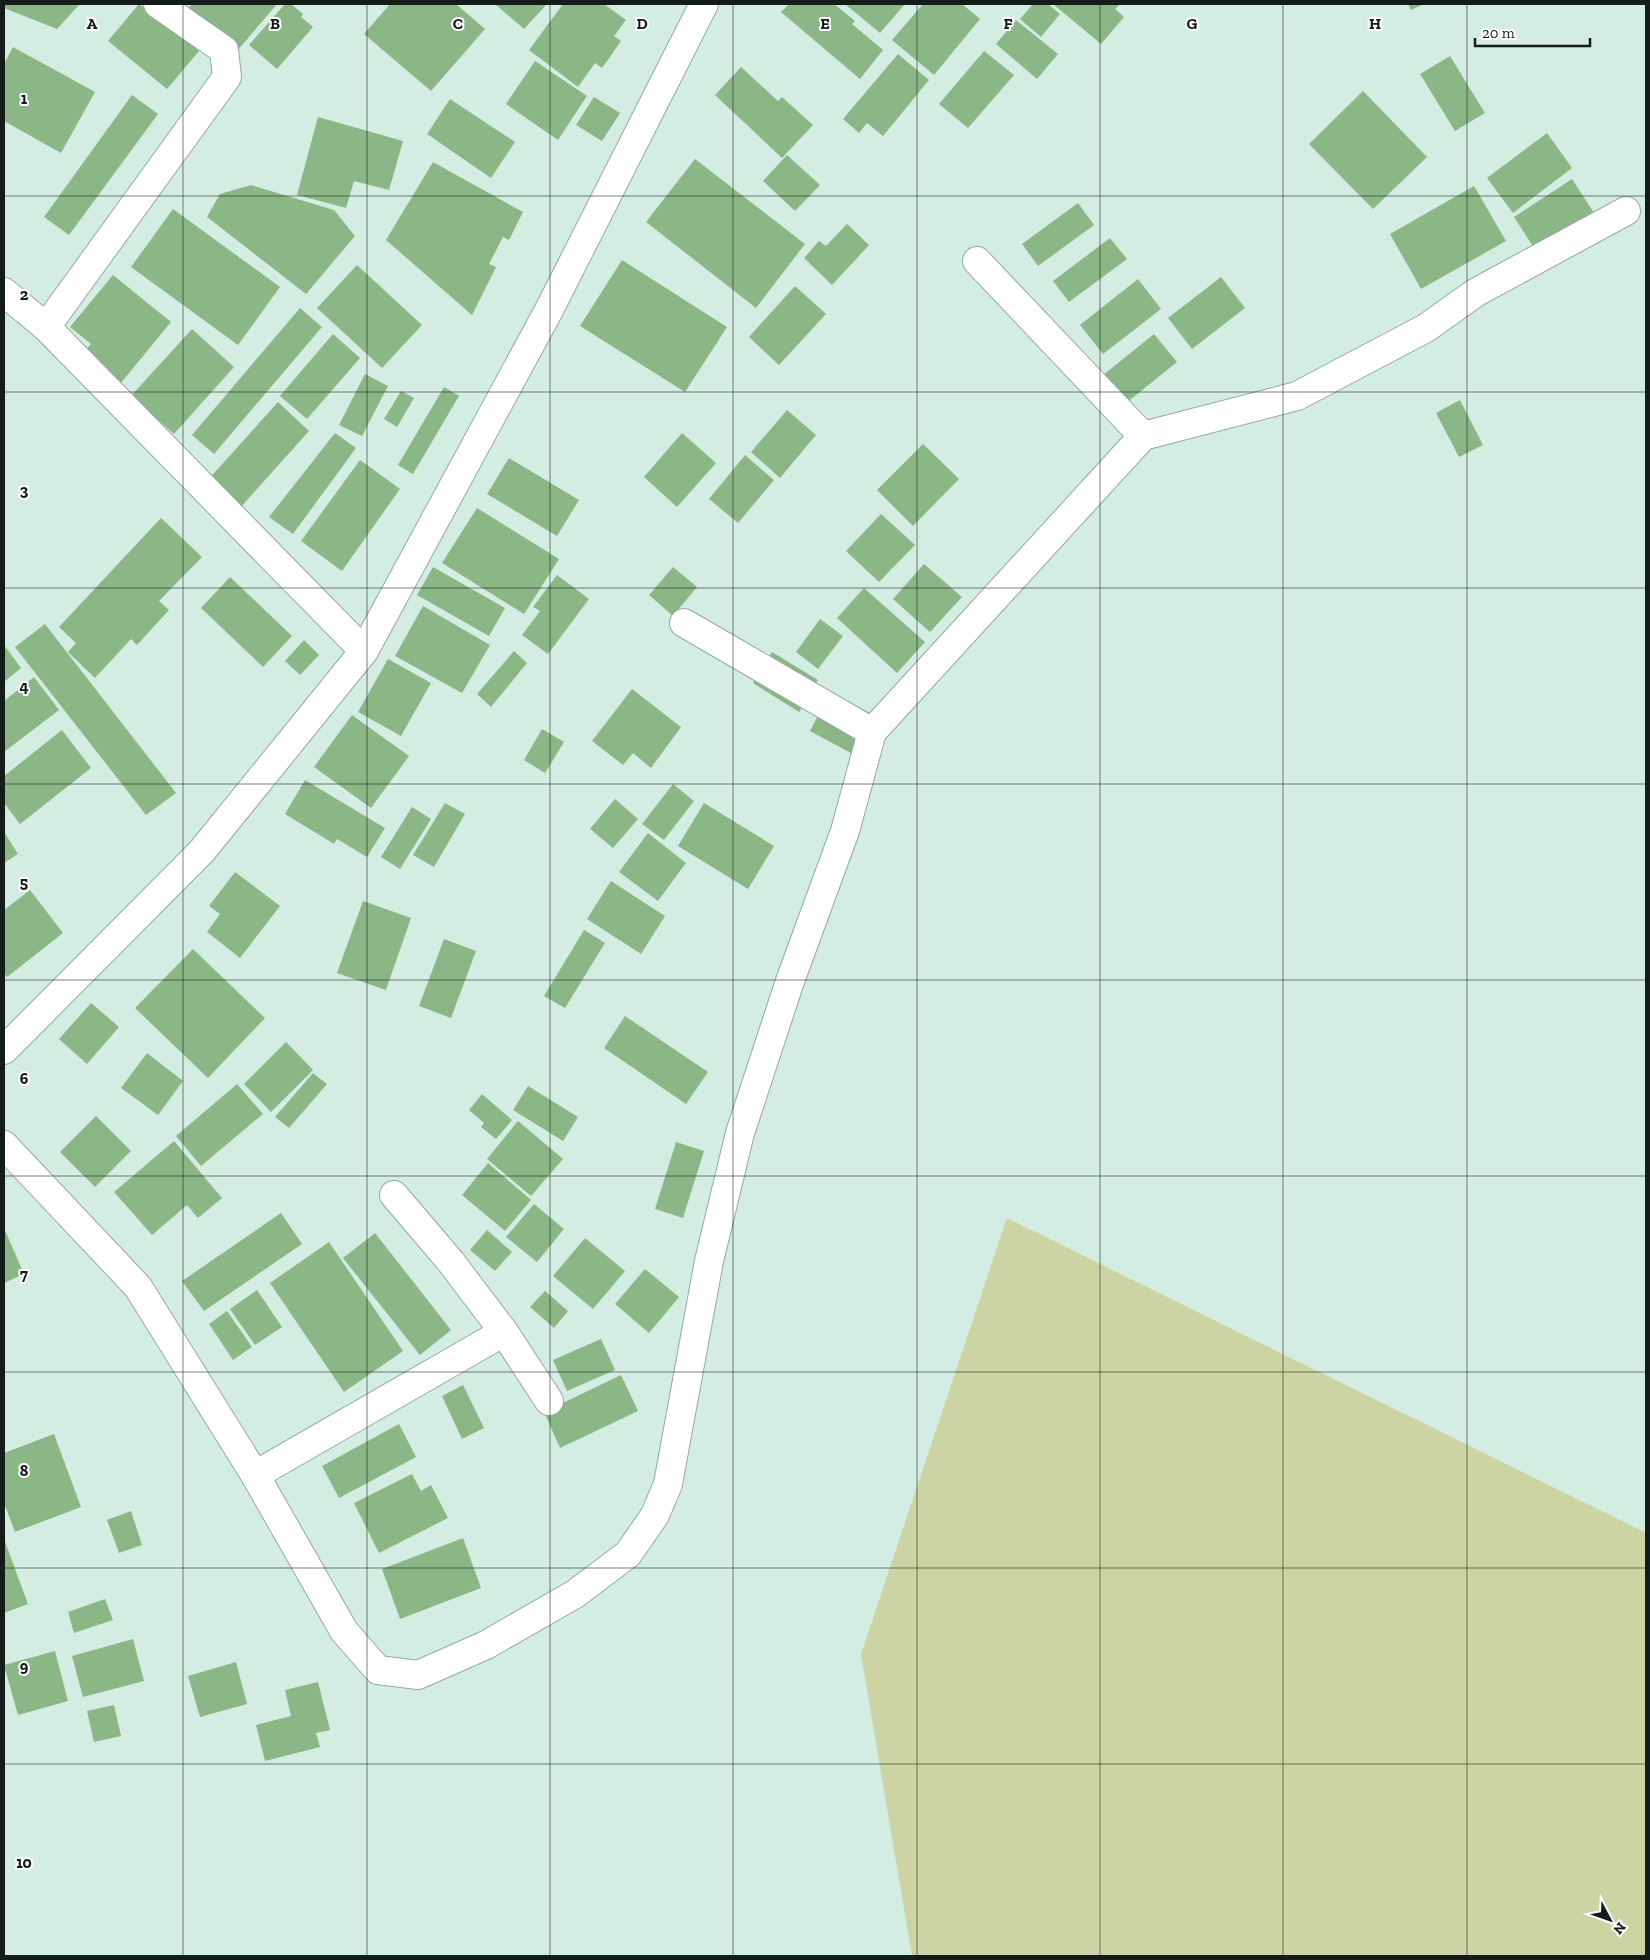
<svg xmlns="http://www.w3.org/2000/svg" width="1650" height="1960" font-family="'Zilla Slab',serif">
<rect width="100%" height="100%" fill="#d4ede2"/>
<polygon fill="#cdd4a3" points="1007,1218 1646,1533 1646,1956 912,1956 861,1654"/>
<g fill="#8bb786">
<polygon points="4,4 80,4 57,29 4,8"/>
<polygon points="139,4 199,51 167,89 108,41"/>
<polygon points="192,4 277,4 237,51 187,9"/>
<polygon points="285,4 291,4 303,14 301,17 313,27 277,69 249,45"/>
<polygon points="390,4 456,4 485,29 431,91 364,34"/>
<polygon points="495,4 547,4 524,29"/>
<polygon points="563,4 604,4 626,20 614,36 621,41 602,68 595,63 578,87 529,50"/>
<polygon points="789,4 834,4 855,21 852,24 883,50 860,79 781,12"/>
<polygon points="845,4 905,4 880,33"/>
<polygon points="923,4 962,4 980,19 934,75 892,40"/>
<polygon points="1033,4 1048,4 1060,14 1041,37 1020,19"/>
<polygon points="1053,4 1120,4 1115,9 1124,17 1101,44"/>
<polygon points="1408,4 1424,4 1411,10"/>
<polygon points="1016,20 1058,54 1037,79 996,44"/>
<polygon points="13,47 95,92 61,153 4,121 4,64"/>
<polygon points="984,51 1014,75 968,128 939,104"/>
<polygon points="898,54 929,80 883,136 867,123 859,133 843,119"/>
<polygon points="1450,56 1485,113 1455,131 1420,74"/>
<polygon points="535,61 587,96 558,140 506,104"/>
<polygon points="741,67 778,101 782,97 813,125 782,158 715,95"/>
<polygon points="1363,91 1427,157 1373,209 1309,144"/>
<polygon points="132,95 158,114 69,235 44,217"/>
<polygon points="594,97 620,113 602,141 576,125"/>
<polygon points="450,99 515,142 491,178 427,134"/>
<polygon points="318,117 403,141 389,190 354,181 346,208 297,195"/>
<polygon points="1547,133 1572,168 1513,213 1487,178"/>
<polygon points="787,155 820,185 795,211 763,181"/>
<polygon points="695,159 805,244 756,308 646,222"/>
<polygon points="433,162 523,212 509,240 503,237 489,264 496,267 472,315 386,240"/>
<polygon points="1572,179 1598,219 1540,257 1514,217"/>
<polygon points="251,185 334,210 355,236 306,294 207,217 220,194"/>
<polygon points="1474,186 1506,241 1421,289 1390,234"/>
<polygon points="1078,203 1094,225 1038,266 1022,244"/>
<polygon points="173,209 280,287 238,345 131,267"/>
<polygon points="847,224 869,245 832,285 804,258 819,241 826,246"/>
<polygon points="1110,238 1127,259 1069,302 1053,281"/>
<polygon points="622,260 727,327 685,392 580,326"/>
<polygon points="357,265 422,325 382,368 317,308"/>
<polygon points="113,275 171,322 111,395 74,364 91,344 70,327"/>
<polygon points="1221,277 1245,308 1192,349 1168,318"/>
<polygon points="1138,279 1161,309 1103,354 1080,325"/>
<polygon points="795,286 826,314 779,365 749,337"/>
<polygon points="300,308 322,327 214,454 192,435"/>
<polygon points="192,329 234,367 174,434 131,396"/>
<polygon points="333,334 360,358 307,419 280,396"/>
<polygon points="1154,334 1177,362 1120,408 1097,380"/>
<polygon points="365,374 388,386 362,436 339,425"/>
<polygon points="444,387 459,396 413,474 398,465"/>
<polygon points="401,391 414,398 397,427 384,419"/>
<polygon points="1460,400 1483,445 1459,457 1436,413"/>
<polygon points="278,402 309,431 239,509 207,481"/>
<polygon points="787,410 816,435 780,478 751,452"/>
<polygon points="335,433 356,448 293,534 269,517"/>
<polygon points="682,433 716,463 677,507 644,477"/>
<polygon points="923,444 959,479 913,526 877,490"/>
<polygon points="745,455 774,480 738,523 709,499"/>
<polygon points="509,458 579,500 557,536 487,494"/>
<polygon points="360,460 400,489 342,571 301,541"/>
<polygon points="477,508 559,559 524,614 442,563"/>
<polygon points="881,514 915,545 879,582 846,551"/>
<polygon points="161,518 202,557 159,601 169,610 137,645 131,639 95,678 68,652 76,643 59,627"/>
<polygon points="924,564 962,597 930,632 893,599"/>
<polygon points="433,567 505,608 489,636 417,595"/>
<polygon points="673,567 697,587 673,616 649,595"/>
<polygon points="557,575 589,599 548,654 522,635 540,611 533,607"/>
<polygon points="230,577 292,636 263,667 201,608"/>
<polygon points="864,588 925,642 897,673 837,618"/>
<polygon points="423,606 490,645 462,693 395,656"/>
<polygon points="820,619 843,636 818,669 796,652"/>
<polygon points="45,624 176,793 146,815 15,647"/>
<polygon points="304,640 319,655 300,675 285,661"/>
<polygon points="4,645 21,668 4,682"/>
<polygon points="514,651 527,663 491,707 477,694"/>
<polygon points="772,652 818,680 799,712 753,683"/>
<polygon points="388,659 431,683 401,736 358,712"/>
<polygon points="34,677 59,710 4,752 4,701"/>
<polygon points="632,689 681,727 651,768 633,753 623,765 592,741"/>
<polygon points="830,692 883,720 862,759 810,731"/>
<polygon points="352,715 409,756 371,808 314,767"/>
<polygon points="542,729 564,742 545,773 524,760"/>
<polygon points="62,730 91,768 20,824 4,803 4,776"/>
<polygon points="305,780 385,828 367,857 337,839 334,844 285,814"/>
<polygon points="673,784 694,801 664,840 642,824"/>
<polygon points="615,799 638,819 613,848 590,829"/>
<polygon points="445,803 465,814 434,867 413,855"/>
<polygon points="704,803 774,846 748,889 678,846"/>
<polygon points="412,807 431,819 400,869 381,857"/>
<polygon points="4,832 18,854 4,863"/>
<polygon points="648,833 686,863 658,901 619,872"/>
<polygon points="235,872 280,906 240,958 207,932 220,914 209,906"/>
<polygon points="611,881 665,916 641,954 587,919"/>
<polygon points="30,890 63,933 7,977 4,973 4,910"/>
<polygon points="363,901 411,918 386,990 337,973"/>
<polygon points="584,930 605,943 565,1008 544,996"/>
<polygon points="444,939 476,951 451,1018 419,1006"/>
<polygon points="193,949 265,1018 208,1078 135,1008"/>
<polygon points="91,1003 119,1027 87,1064 59,1039"/>
<polygon points="625,1016 708,1072 686,1104 604,1048"/>
<polygon points="286,1042 313,1070 271,1112 244,1084"/>
<polygon points="147,1053 183,1081 158,1115 121,1088"/>
<polygon points="313,1073 327,1084 289,1128 275,1117"/>
<polygon points="237,1084 263,1114 201,1166 176,1136"/>
<polygon points="528,1086 578,1117 563,1141 513,1110"/>
<polygon points="482,1094 512,1120 496,1139 481,1127 484,1123 469,1110"/>
<polygon points="96,1116 131,1151 95,1187 60,1152"/>
<polygon points="518,1121 563,1159 531,1196 487,1159"/>
<polygon points="174,1141 222,1198 198,1218 187,1205 152,1235 114,1192"/>
<polygon points="676,1142 704,1151 683,1218 655,1209"/>
<polygon points="488,1163 531,1200 505,1231 462,1195"/>
<polygon points="534,1204 564,1229 537,1262 506,1237"/>
<polygon points="281,1213 302,1244 204,1311 182,1281"/>
<polygon points="4,1228 24,1274 4,1283"/>
<polygon points="487,1230 512,1252 495,1271 470,1250"/>
<polygon points="375,1233 451,1330 420,1355 343,1258"/>
<polygon points="585,1238 625,1271 593,1309 553,1276"/>
<polygon points="329,1242 403,1351 344,1392 270,1283"/>
<polygon points="645,1269 679,1297 649,1333 615,1304"/>
<polygon points="257,1290 282,1327 255,1345 230,1309"/>
<polygon points="545,1291 568,1311 554,1328 530,1307"/>
<polygon points="227,1311 252,1347 233,1360 209,1324"/>
<polygon points="601,1339 615,1370 567,1391 553,1360"/>
<polygon points="621,1375 638,1411 560,1448 544,1412"/>
<polygon points="463,1385 484,1428 462,1439 442,1396"/>
<polygon points="399,1424 416,1457 339,1498 322,1466"/>
<polygon points="54,1434 81,1507 15,1532 4,1503 4,1453"/>
<polygon points="412,1474 421,1491 431,1485 448,1518 379,1553 354,1503"/>
<polygon points="131,1511 142,1545 119,1553 107,1520"/>
<polygon points="463,1538 481,1588 400,1619 382,1569"/>
<polygon points="4,1539 28,1604 4,1613"/>
<polygon points="105,1599 113,1620 74,1633 68,1612"/>
<polygon points="133,1639 144,1681 83,1697 72,1656"/>
<polygon points="55,1651 68,1701 18,1715 4,1665"/>
<polygon points="236,1662 247,1704 200,1717 188,1676"/>
<polygon points="318,1682 330,1730 316,1733 320,1747 265,1761 256,1725 291,1716 285,1690"/>
<polygon points="114,1705 121,1736 94,1742 87,1711"/>
</g>
<g fill="none" stroke-linecap="round" stroke-linejoin="round">
<g stroke="#93aaa1" stroke-width="30">
<g id="street">
<polyline points="977,261 1143,436"/>
<polyline points="4,292 46,327 364,651"/>
<polyline points="46,327 227,77 224,50 158,4"/>
<polyline points="684,623 872,732"/>
<polyline points="4,1050 202,851 364,651 549,310 704,4"/>
<polyline points="4,1145 138,1287 255,1475 344,1631 378,1670 418,1675 486,1645 575,1594 628,1554 655,1515 668,1484 709,1261 740,1133 790,981 845,831 872,732 1143,436 1297,396 1426,328 1475,293 1626,211"/>
<polyline points="394,1195 451,1262 504,1332 549,1401"/>
<polyline points="255,1475 504,1332"/>
</g>
</g>
<use href="#street" stroke="#fff" stroke-width="28"/>
</g>
<path fill="none" stroke="#131c19" stroke-width="1" stroke-opacity="0.55" d="M 183,4 L 183,1956M 367,4 L 367,1956M 550,4 L 550,1956M 733,4 L 733,1956M 917,4 L 917,1956M 1100,4 L 1100,1956M 1283,4 L 1283,1956M 1467,4 L 1467,1956M 4,196 L 1646,196M 4,392 L 1646,392M 4,588 L 1646,588M 4,784 L 1646,784M 4,980 L 1646,980M 4,1176 L 1646,1176M 4,1372 L 1646,1372M 4,1568 L 1646,1568M 4,1764 L 1646,1764"/>
<g font-size="16" text-anchor="middle" font-weight="bold" fill="#131c19" stroke="#fff" stroke-width="4" stroke-linejoin="round" paint-order="stroke">
<text x="92" y="29">A</text>
<text x="275" y="29">B</text>
<text x="458" y="29">C</text>
<text x="642" y="29">D</text>
<text x="825" y="29">E</text>
<text x="1008" y="29">F</text>
<text x="1192" y="29">G</text>
<text x="1375" y="29">H</text>
<text x="24" y="104">1</text>
<text x="24" y="300">2</text>
<text x="24" y="496">3</text>
<text x="24" y="692">4</text>
<text x="24" y="888">5</text>
<text x="24" y="1084">6</text>
<text x="24" y="1280">7</text>
<text x="24" y="1476">8</text>
<text x="24" y="1672">9</text>
<text x="24" y="1868">10</text>
</g>
<rect width="1650" height="1960" fill="none" stroke="#131c19" stroke-width="10"/>
<g transform="translate(1610 1920) rotate(131)" stroke="#ffffff" stroke-width="4" paint-order="stroke">
<path d="M0-4L9 19L0 12L-9 19Z" fill="#131c19"/>
<text y="-8" font-size="14" font-weight="bold" text-anchor="middle" fill="#131c19">N</text>
</g>
<path d="M1475 38v8h115v-8" fill="none" stroke="#131c19" stroke-width="2.5"/>
<text x="1482" y="38" font-size="15" fill="#131c19" stroke="#ffffff" stroke-width="4" paint-order="stroke">20 m</text>
</svg>
